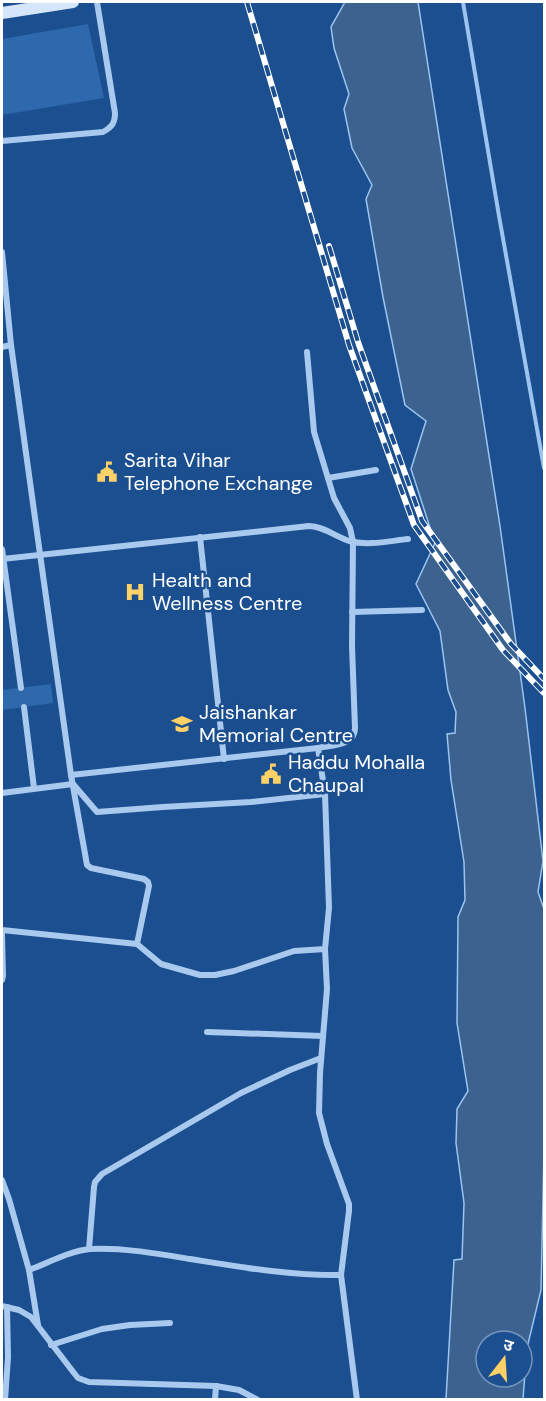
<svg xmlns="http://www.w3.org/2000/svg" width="546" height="1401" font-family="'DM Sans','Noto Sans Devanagari',sans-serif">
<rect width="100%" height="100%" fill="#1b4f8f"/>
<g fill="#2e69ad">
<polygon points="88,24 104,98 2,115 2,39"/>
<polygon points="51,684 53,703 2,710 2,690"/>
</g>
<path fill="#3c6290" stroke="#9cc4f0" stroke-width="1.5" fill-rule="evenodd" d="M 345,2 L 418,2 L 500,526 L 525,708 L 543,861 L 538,892 L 544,909 L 544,1153 L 541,1290 L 527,1348 L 523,1399 L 446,1399 L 454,1260 L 462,1259 L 464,1203 L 456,1143 L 457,1109 L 468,1091 L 457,1023 L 458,917 L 465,900 L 464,862 L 451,780 L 447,734 L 455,733 L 456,712 L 448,690 L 440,631 L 416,584 L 435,543 L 411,469 L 426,421 L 405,405 L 383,297 L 366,199 L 372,185 L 352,148 L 344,109 L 349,94 L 334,48 L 331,27 ZM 486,1341 L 522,1341 L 522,1377 L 486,1377 Z"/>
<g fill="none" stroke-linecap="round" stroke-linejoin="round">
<polyline stroke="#9cc4f0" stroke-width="4" points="463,2 499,216 544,468"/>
<g stroke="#a9c9ee" stroke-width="6">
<path d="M 2,141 L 103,132 C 112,127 115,123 115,113 L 97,2"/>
<polyline points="2,252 11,345 40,554 71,775 87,865 91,868 144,879 148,882 149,886 137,944 161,964 200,975 215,975 234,971 294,951 325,949"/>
<polyline points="2,347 11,345"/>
<polyline points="328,478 376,470"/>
<polyline points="200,537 224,759"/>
<polyline points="2,549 21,688"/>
<path d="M 2,559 L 309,526 C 323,526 336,537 349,541 C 368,546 389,541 408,539"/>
<polyline points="352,612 422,610"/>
<polyline points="24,707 34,788"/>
<polyline points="318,748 325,794 329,908 325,949 327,989 320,1073 319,1113 327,1144 349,1204 349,1211 341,1275 357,1400"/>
<path d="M 71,775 L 318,748 C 332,745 355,746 355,728 L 352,646 L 353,542 L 350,528 L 334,498 L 314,432 L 307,352"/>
<polyline points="2,793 73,784 97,812 163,807 251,802 325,794"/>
<polyline points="2,930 137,944"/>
<polyline points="2,934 3,976 2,980"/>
<polyline points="207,1032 323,1036"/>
<polyline points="2,1180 9,1199 29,1270 38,1325"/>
<polyline points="89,1249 94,1187 95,1182 102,1174 241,1093 290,1070 321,1058"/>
<path d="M 29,1270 C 48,1263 69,1251 90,1249 C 120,1247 160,1254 190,1259 C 240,1267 291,1276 341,1275"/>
<polyline points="2,1306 19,1310 31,1317 74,1373 78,1378 89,1382 216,1386 239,1390 258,1400"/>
<polyline points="51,1345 102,1329 130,1325 170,1323"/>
<polyline points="5,1400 8,1357 7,1307"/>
<polyline points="215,1400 216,1386"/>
</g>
<polyline stroke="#d6e6fa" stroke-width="12" points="2,13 73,2"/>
<g stroke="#fff" stroke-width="6">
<g id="rail">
<polyline points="247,2 349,345 414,525 503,650 544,693"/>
<polyline points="329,246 358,342 422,521 511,644 544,679"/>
</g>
</g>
<use href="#rail" stroke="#1b4f8f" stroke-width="4" stroke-dasharray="11" stroke-linecap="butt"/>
</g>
<defs>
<g id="civic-bare" transform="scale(1.62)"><path d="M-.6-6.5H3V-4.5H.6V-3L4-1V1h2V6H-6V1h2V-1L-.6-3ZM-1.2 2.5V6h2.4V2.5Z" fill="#ffd166" stroke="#1b4f8f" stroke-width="2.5" paint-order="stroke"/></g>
<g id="hospital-bare" transform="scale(1.62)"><path d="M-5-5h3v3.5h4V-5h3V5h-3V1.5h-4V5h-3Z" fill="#ffd166" stroke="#1b4f8f" stroke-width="2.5" paint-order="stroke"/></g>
<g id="school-bare" transform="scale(1.62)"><path d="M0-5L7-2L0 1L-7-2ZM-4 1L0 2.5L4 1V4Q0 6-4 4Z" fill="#ffd166" stroke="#1b4f8f" stroke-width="2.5" paint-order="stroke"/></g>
</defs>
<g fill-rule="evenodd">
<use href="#civic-bare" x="107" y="472"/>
<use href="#hospital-bare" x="135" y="592"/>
<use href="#school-bare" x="182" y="724"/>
<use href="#civic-bare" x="271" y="774"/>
</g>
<g text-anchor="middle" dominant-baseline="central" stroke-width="5" stroke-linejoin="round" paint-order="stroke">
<g font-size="20" fill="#fff" stroke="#1b4f8f" text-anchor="start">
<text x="124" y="460">Sarita Vihar<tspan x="124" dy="23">Telephone Exchange</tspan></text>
<text x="152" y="580">Health and<tspan x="152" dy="23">Wellness Centre</tspan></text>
<text x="199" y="712">Jaishankar<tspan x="199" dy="23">Memorial Centre</tspan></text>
<text x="288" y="762">Haddu Mohalla<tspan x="288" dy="23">Chaupal</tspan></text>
</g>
</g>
<rect width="546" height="1401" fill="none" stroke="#ffffff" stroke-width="6"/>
<g transform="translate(504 1359) rotate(17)"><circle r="28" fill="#1b4f8f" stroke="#7695bc" stroke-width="1.5"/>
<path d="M0-4.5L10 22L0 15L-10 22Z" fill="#ffd166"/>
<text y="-9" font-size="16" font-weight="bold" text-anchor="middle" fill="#ffffff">उ</text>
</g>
</svg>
